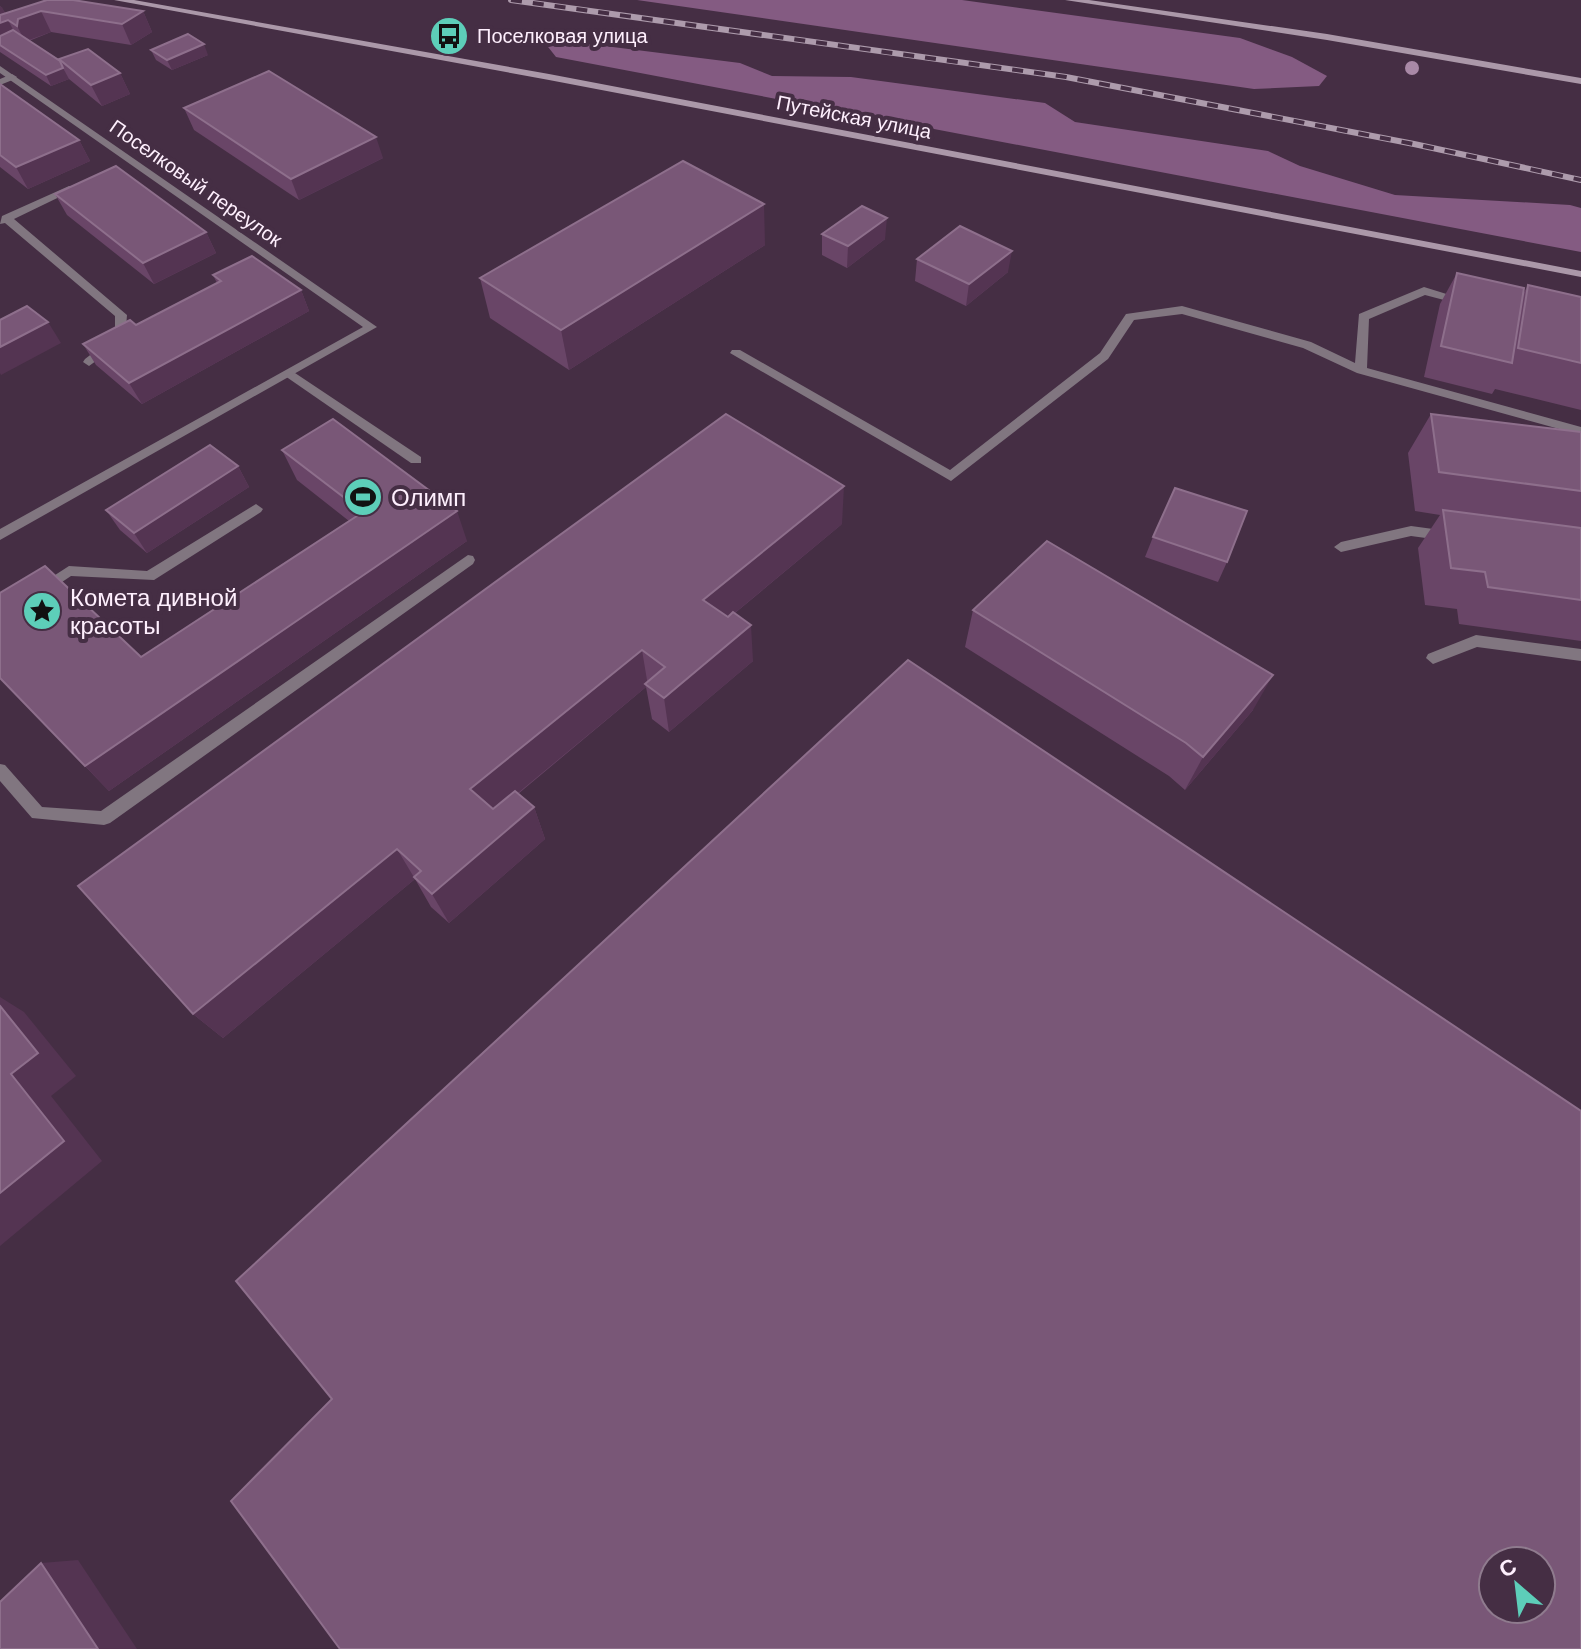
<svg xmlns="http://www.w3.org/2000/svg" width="1581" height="1649" font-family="Arial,sans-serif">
<rect width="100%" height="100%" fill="#452e44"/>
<g fill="#845b82">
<polygon points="637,0 962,0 1240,38 1292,57 1327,76 1319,86 1254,89"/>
<polygon points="541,38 740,63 772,76 851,77 1045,103 1075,122 1268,151 1300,166 1395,195 1570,205 1581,208 1581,252 556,57"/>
</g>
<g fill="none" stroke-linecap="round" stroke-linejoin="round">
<g fill="#817680" fill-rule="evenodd">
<polygon points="12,74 17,77 15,79 0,85 0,79"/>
<polygon points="69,186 78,188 14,219 127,315 125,340 89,366 83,362 85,359 115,336 115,316 5,223 0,224 2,216"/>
<polygon points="1424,287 1469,301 1463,305 1425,295 1369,319 1367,368 1581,427 1581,435 1357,373 1303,348 1182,314 1134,320 1108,359 951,481 730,353 732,350 740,350 950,470 1100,353 1126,314 1182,306 1311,342 1355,363 1359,314"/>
<polygon points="289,369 421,457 421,463 411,463 285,376 283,373"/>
<polygon points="256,504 263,509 261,512 154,580 71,576 47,592 37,592 35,588 69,566 147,571"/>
<polygon points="1411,526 1448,531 1455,536 1448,541 1411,536 1341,552 1334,547 1341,542"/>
<polygon points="468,555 473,556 475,560 473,564 110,823 104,825 32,818 0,781 0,764 5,765 42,807 101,811"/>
<polygon points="1476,635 1581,649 1581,661 1477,647 1433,664 1426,658 1428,654"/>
</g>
<polygon fill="#817680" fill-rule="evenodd" points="0,66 377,327 0,540 0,529 363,327 0,73"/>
<g fill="#ab98a9" fill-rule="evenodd">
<polygon points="114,0 134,0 549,74 1581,271 1581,277 549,80"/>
<polygon points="1065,0 1089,0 1327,34 1581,78 1581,84 1327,40"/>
</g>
<g stroke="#ad9bac" stroke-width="6">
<polyline id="rail" points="511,0 1066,77 1414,144 1581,180"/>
</g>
<use href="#rail" stroke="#452e44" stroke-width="4" stroke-dasharray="11" stroke-linecap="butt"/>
</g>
<circle fill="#a989a7" cx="1412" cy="68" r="7"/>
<g fill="#694567">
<polygon points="47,0 143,11 152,32 131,45 51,32 29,41 60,61 120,73 130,94 102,106 69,79 51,86 0,52 0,6 6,14"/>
<polygon points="151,50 208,55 172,70 156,60"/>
<polygon points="0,84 79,140 90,161 28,189 0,167"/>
<polygon points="184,108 383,158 299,200 194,130"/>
<polygon points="55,194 206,232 216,253 154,284 67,215"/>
<polygon points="822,234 885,239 847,268 822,255"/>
<polygon points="765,245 569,370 490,318 480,278"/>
<polygon points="917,259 1008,272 966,306 915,281"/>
<polygon points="1457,273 1523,294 1528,285 1581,297 1581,410 1495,389 1492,394 1424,377 1440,304"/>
<polygon points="213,275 301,290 309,311 142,404 96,365 83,344 136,325 217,283"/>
<polygon points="1431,414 1581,432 1581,641 1459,624 1457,609 1425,605 1418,548 1440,515 1415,511 1408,453"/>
<polygon points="282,450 467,541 109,791 0,678 141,657 349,521 297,480"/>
<polygon points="238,466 249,487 147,553 120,530 106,510"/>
<polygon points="842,524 735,613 753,661 669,732 652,719 646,687 518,794 534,807 545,839 449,923 431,907 415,879 223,1038 193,1014 78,886"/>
<polygon points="1153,537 1227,562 1218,582 1145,557"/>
<polygon points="973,610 1253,710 1185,790 1169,776 965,647"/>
</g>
<g fill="#543452">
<polygon points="0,7 2,7 7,17 0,20"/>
<polygon points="41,11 51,32 29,40 28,47 17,26 18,19"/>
<polygon points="143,11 152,32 131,45 122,24"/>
<polygon points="8,20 19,41 0,45 0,23"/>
<polygon points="204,44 208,55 172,70 167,60"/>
<polygon points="63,68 69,79 51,86 46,75"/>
<polygon points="120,73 130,94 102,106 91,85"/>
<polygon points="376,137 383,158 299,200 291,179"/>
<polygon points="79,140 90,161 28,189 16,167"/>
<polygon points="764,204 765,245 569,370 561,330"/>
<polygon points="887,218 885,239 847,268 848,246"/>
<polygon points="206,232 216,253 154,284 143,263"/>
<polygon points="1012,251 1008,272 966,306 969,284"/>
<polygon points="301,290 309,311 142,404 129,383"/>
<polygon points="48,322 61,343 1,375 0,373 0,347"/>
<polygon points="238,466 249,487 147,553 134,533"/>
<polygon points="844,486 842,524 707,636 703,600"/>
<polygon points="457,511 467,541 109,791 85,766"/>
<polygon points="751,625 753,661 669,732 664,698"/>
<polygon points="642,650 648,686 645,684 646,687 484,821 470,789"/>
<polygon points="1273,675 1253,710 1185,790 1203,757"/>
<polygon points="534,807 545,839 449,923 432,894"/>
<polygon points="397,849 415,879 223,1038 193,1014"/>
<polygon points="0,997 24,1012 76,1076 51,1096 102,1161 0,1246"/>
<polygon points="78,1560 137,1649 98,1649 41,1563"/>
</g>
<g fill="#795777" stroke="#8e6f8c" stroke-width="2" fill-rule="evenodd">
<polygon points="47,0 73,0 143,11 122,24 41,11 18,19 17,26 8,20 0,23 0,15"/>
<polygon points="13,30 60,61 63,68 46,75 0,45 0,36"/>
<polygon points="188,34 204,44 167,60 151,50"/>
<polygon points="88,49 120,73 91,85 59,59"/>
<polygon points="269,71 376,137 291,179 184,108"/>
<polygon points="0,84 79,140 16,167 0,155"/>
<polygon points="683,161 764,204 561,330 480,278"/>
<polygon points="116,166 206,232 143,263 55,194"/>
<polygon points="862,206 887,218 848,246 822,234"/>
<polygon points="960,226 1012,251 969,284 917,259"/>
<polygon points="252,256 301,290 129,383 83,344 130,320 136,325 221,281 213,275"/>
<polygon points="1457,273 1524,288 1512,363 1441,346"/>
<polygon points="1528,285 1581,297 1581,363 1518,348"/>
<polygon points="27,306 48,322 0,347 0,320"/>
<polygon points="726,414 844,486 703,600 728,617 733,612 751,625 664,698 645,684 665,667 642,650 470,789 493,809 515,791 534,807 432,894 414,877 421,871 397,849 193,1014 78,886"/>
<polygon points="1431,414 1581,432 1581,491 1439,472"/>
<polygon points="333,419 457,511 85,766 0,678 0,593 45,566 141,657 363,512 282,450"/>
<polygon points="210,445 238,466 134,533 106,510"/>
<polygon points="1175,488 1247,511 1227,562 1153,537"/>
<polygon points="1443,510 1581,528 1581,600 1488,587 1485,572 1451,568"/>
<polygon points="1047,541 1273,675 1203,757 1186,743 973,610"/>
<path d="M 908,660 L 1581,1111 L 1581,1649 L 340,1649 L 231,1501 L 332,1399 L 236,1281 ZM 1493,1561 L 1541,1561 L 1541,1609 L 1493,1609 Z"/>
<polygon points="0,1006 38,1053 11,1074 64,1141 0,1193"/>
<polygon points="41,1563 98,1649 0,1649 0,1602"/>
</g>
<defs>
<g id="bus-disc" transform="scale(2)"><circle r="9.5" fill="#5dceb9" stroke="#452e44"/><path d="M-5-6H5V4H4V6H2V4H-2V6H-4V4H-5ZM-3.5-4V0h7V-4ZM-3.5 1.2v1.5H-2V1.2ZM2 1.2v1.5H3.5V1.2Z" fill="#111"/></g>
<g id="stadium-disc" transform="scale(2)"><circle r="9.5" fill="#5dceb9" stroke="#452e44"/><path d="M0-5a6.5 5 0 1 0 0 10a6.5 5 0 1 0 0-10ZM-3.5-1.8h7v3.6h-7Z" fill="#111"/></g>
<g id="sight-disc" transform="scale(2)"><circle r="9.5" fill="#5dceb9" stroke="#452e44"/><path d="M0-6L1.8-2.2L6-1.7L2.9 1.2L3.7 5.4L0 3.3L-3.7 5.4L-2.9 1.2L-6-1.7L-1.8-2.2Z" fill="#111"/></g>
</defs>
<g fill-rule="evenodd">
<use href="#bus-disc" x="449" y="36"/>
<use href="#stadium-disc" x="363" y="497"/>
<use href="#sight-disc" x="42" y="611"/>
</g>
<g text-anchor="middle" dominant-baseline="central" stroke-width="8" stroke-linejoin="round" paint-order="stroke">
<g font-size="20" fill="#feeffd" stroke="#452e44" text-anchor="start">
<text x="477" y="36">Поселковая улица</text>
</g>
<g font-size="20" fill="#feeffd" stroke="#452e44">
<text transform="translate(854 117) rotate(11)">Путейская улица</text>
<text transform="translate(196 183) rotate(35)">Поселковый переулок</text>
</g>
<g font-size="24" fill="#feeffd" stroke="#452e44" text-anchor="start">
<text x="391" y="497">Олимп</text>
<text x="70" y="597">Комета дивной<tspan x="70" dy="28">красоты</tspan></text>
</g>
</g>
<g transform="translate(1517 1585) rotate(332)"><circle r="38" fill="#452e44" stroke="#8f7b8e" stroke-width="2"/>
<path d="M0-6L14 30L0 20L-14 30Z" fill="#5dceb9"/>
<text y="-12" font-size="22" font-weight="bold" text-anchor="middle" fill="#feeffd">С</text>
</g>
</svg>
